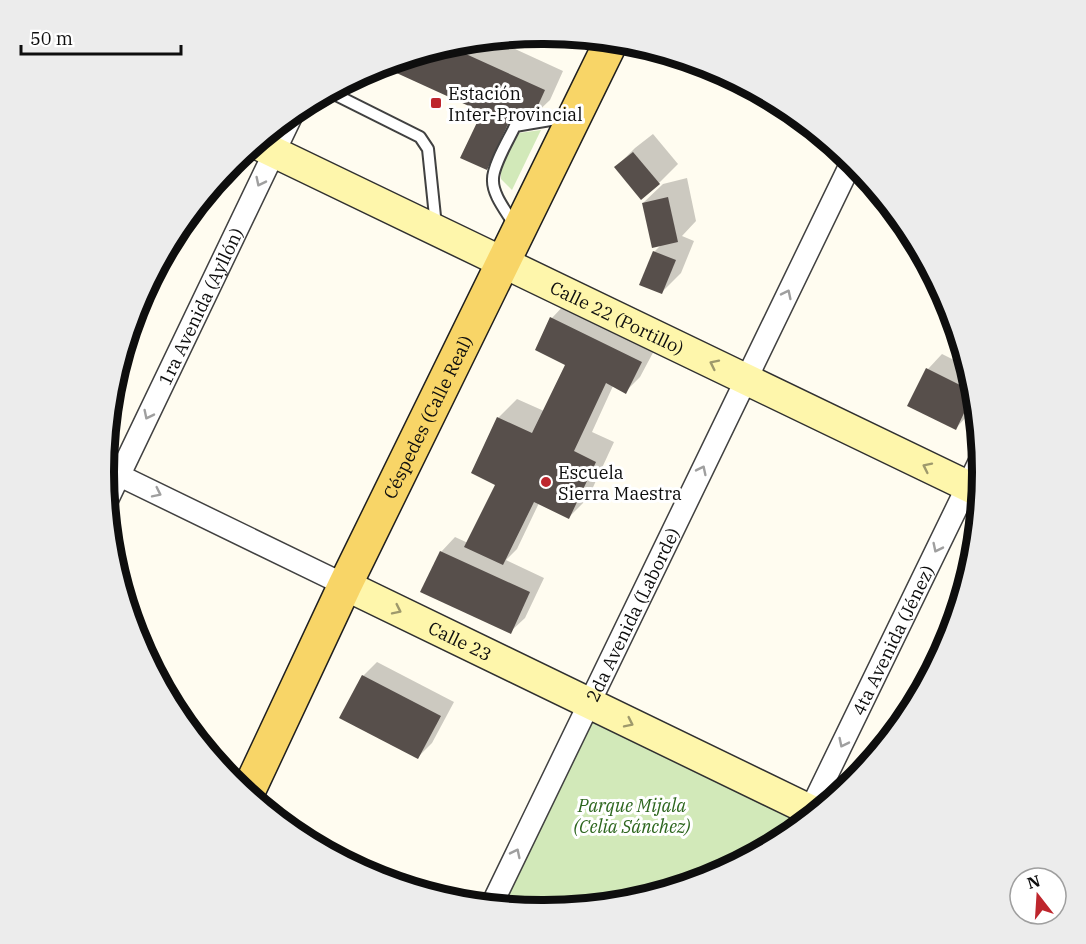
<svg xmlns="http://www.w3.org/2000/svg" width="1086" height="944" font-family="'IBM Plex Serif',serif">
<rect width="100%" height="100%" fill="#fffcf0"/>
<g fill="#d2e9b9">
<polygon points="541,130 512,190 501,179 501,168 519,133"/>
<polygon points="589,703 804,823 787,837 711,878 628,903 543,911 504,907"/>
</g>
<g fill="#0003">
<polygon points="491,38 563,71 550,100 530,119 521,115 506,149 486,168 484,111 381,65 458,41"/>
<polygon points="653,134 678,164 659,183 616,167 635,148"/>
<polygon points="687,178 696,221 682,236 694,241 681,273 661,293 654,252 662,244 643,203 663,184"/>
<polygon points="566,303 656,347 640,377 625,392 613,386 592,432 614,442 588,498 569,517 539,503 517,549 506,560 544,578 525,618 510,632 441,552 455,537 468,543 497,484 498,418 517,399 544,411 566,365 552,318"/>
<polygon points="942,354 968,367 974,387 975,403 970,413 956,428 928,369"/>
<polygon points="377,662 454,702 432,743 418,757 363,676"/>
</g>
<g fill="#574f4b">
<polygon points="446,45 545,90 531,121 513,113 487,170 460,158 482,112 379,65"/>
<polygon points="633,152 660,184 641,200 614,167"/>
<polygon points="668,197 678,242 652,248 642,203"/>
<polygon points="653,251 676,260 662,294 639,285"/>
<polygon points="550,317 642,362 626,394 606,383 574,451 596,462 569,519 534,502 503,565 464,547 495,485 471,473 497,417 532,433 565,365 535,350"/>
<polygon points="926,368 974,392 956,430 907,406"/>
<polygon points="440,551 530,592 511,634 420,592"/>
<polygon points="362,675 441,716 418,759 339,718"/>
</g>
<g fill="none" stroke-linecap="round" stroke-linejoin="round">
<g stroke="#414141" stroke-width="14">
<g id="lane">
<polyline points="328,91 420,137 428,149 436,226"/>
<path d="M 515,226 C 507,212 492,195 493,179 C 493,165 509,139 515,126 L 568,117"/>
</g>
</g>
<g stroke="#414141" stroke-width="24">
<g id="street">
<polyline points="104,468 345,585"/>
<path id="s1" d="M 107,501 L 294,111"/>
<path id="s2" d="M 810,810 L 981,458"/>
<path id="s3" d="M 491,906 L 852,161"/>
</g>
</g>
<g stroke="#303030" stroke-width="33">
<g id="secondary">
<path id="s4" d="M 255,143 L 980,492"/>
<path id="s5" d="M 345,585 L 816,813"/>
</g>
</g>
<g stroke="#1f1f1f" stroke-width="36">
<g id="primary">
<path id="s6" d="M 247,794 L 345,585 L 612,40"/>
</g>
</g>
<use href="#lane" stroke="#fff" stroke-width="10"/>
<use href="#street" stroke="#fff" stroke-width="21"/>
<use href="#secondary" stroke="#fef6ab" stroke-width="30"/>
<use href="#primary" stroke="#f8d567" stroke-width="33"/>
</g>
<defs><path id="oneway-chevron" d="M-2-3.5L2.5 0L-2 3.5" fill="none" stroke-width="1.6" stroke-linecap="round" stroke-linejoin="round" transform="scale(1.5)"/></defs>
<g stroke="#9f9f9f">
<use href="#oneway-chevron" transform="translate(260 182) rotate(116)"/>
<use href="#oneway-chevron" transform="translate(787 294) rotate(-64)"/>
<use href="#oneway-chevron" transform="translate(148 415) rotate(116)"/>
<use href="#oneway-chevron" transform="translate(702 470) rotate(-64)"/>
<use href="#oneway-chevron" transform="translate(157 493) rotate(26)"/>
<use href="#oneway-chevron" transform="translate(937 548) rotate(116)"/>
<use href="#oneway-chevron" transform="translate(843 743) rotate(116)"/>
<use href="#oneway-chevron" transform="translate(516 853) rotate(-64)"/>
</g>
<g stroke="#9e996c">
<use href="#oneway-chevron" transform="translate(714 364) rotate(-154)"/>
<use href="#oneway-chevron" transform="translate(927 467) rotate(-154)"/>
<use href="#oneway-chevron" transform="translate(397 610) rotate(26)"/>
<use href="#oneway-chevron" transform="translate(629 723) rotate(26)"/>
</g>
<g fill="#be262d" stroke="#fff" stroke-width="2">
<rect x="430" y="97" width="12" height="12" rx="3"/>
<circle cx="546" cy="482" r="6"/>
</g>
<g text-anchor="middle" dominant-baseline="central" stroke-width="6" stroke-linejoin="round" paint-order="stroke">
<g font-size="18" fill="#0e0e0e" stroke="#fff" text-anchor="start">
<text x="448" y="93">Estación<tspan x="448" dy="21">Inter-Provincial</tspan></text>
<text x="558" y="472">Escuela<tspan x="558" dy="21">Sierra Maestra</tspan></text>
</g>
<g font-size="18" fill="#0e0e0e" stroke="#fff">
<text stroke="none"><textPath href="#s1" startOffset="216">1ra Avenida (Ayllón)</textPath></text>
<text stroke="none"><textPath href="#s4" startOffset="402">Calle 22 (Portillo)</textPath></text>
<text stroke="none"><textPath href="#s6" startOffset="418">Céspedes (Calle Real)</textPath></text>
<text stroke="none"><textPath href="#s3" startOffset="324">2da Avenida (Laborde)</textPath></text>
<text stroke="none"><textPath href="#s2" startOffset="189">4ta Avenida (Jénez)</textPath></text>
<text stroke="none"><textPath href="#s5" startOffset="128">Calle 23</textPath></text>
</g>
<g font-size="18" font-style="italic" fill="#2d661e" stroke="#fff">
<text x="632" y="805">Parque Mijala<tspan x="632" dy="21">(Celia Sánchez)</tspan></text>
</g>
</g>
<path d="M0 0H1086V944H0ZM542 44H544A428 428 0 0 1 972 472V472A428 428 0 0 1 544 900H542A428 428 0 0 1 114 472V472A428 428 0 0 1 542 44Z" fill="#ececec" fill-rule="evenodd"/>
<path fill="none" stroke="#0e0e0e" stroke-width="8" d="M542 44H544A428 428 0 0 1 972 472V472A428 428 0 0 1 544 900H542A428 428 0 0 1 114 472V472A428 428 0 0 1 542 44Z"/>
<g transform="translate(1038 896) rotate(343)"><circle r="28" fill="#ffffff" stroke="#9f9f9f" stroke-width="1.5"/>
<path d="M0-4.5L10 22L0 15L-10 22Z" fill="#be262d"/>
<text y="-9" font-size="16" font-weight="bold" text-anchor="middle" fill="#0e0e0e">N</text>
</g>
<path d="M21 45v9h160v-9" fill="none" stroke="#0e0e0e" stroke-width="3"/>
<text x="30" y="45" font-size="18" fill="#0e0e0e" stroke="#ffffff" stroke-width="4.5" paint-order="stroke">50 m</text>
</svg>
